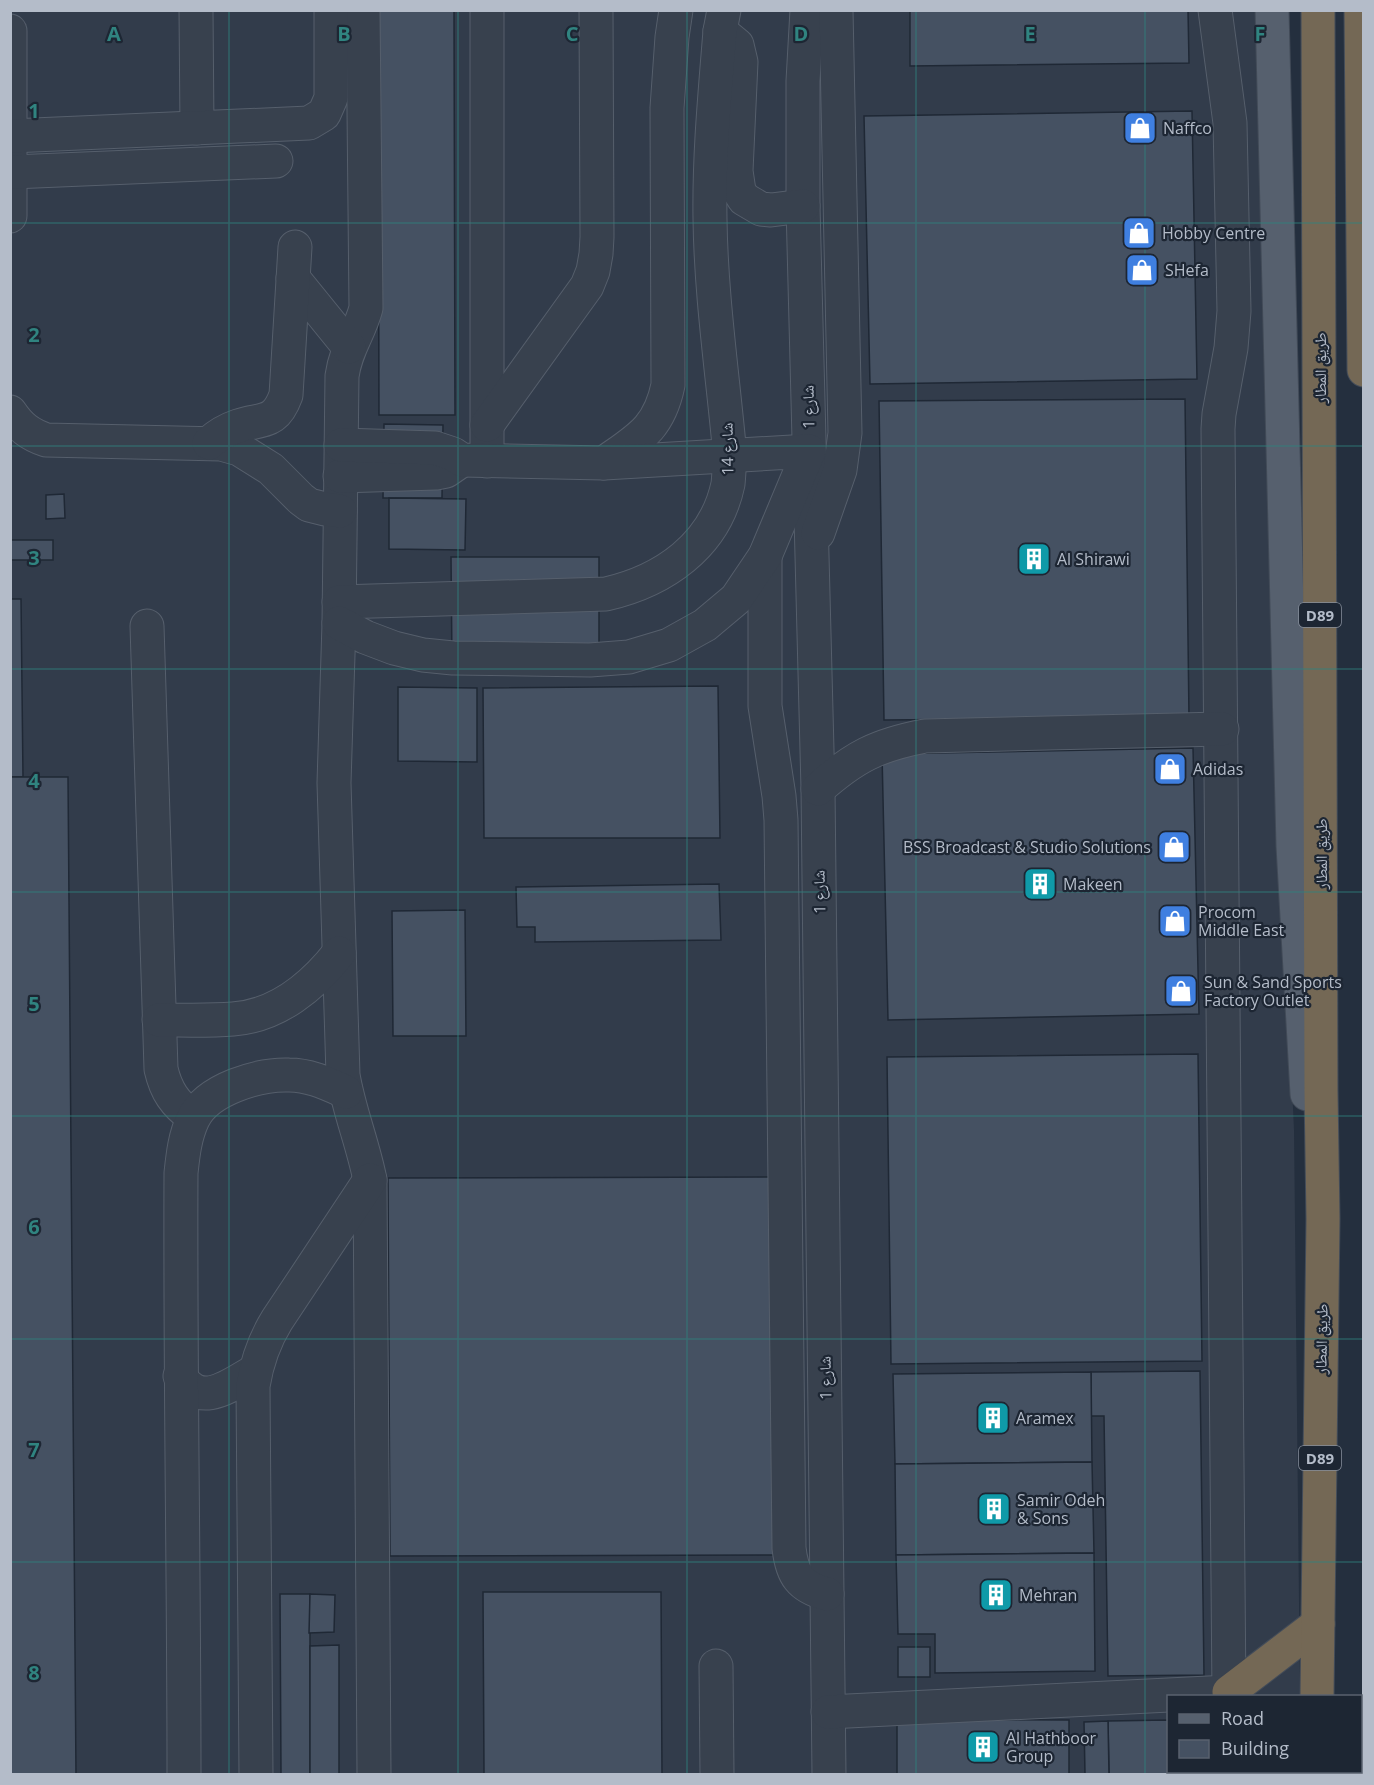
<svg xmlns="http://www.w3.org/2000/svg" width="1374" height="1785" font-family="'Open Sans','Noto Naskh Arabic',sans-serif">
<rect width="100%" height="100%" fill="#242f3e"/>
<polygon fill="#323c4b" points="11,11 1262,11 1276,728 1294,1130 1300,1696 1168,1696 1168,1772 1301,1772 1301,1774 11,1774"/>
<g fill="#455162" stroke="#1f2835" stroke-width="1.5">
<polygon points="378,10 454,10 455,415 379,415"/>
<polygon points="910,10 1188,10 1189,63 910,66"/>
<polygon points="1192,111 1197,379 870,384 864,116"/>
<polygon points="1185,399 1189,717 884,720 879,401"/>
<polygon points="384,424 443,425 442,498 383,498"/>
<polygon points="64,494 65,518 46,519 46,495"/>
<polygon points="389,498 466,499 465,550 389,549"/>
<rect x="10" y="540" width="43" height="20"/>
<polygon points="451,557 599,557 599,665 452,665"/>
<polygon points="10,599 21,599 23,777 10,777"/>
<polygon points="718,686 720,838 484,838 483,688"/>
<polygon points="398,687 477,688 477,762 398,761"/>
<polygon points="1193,748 1199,1014 888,1020 882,754"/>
<polygon points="10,777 68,777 76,1774 10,1774"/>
<polygon points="719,884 721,940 535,942 535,927 517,927 516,887"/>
<polygon points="465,910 466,1036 393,1036 392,911"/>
<polygon points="1198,1054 1202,1361 891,1364 887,1057"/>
<polygon points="777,1177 779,1555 390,1556 388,1178"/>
<polygon points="1200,1371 1204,1675 1108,1676 1104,1416 1091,1416 1091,1372"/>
<polygon points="1091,1372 1092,1462 895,1464 893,1374"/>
<polygon points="1092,1462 1094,1553 896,1555 895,1464"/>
<polygon points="1094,1553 1095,1671 935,1673 935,1634 898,1634 896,1555"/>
<polygon points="483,1592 661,1592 662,1774 484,1774"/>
<polygon points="280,1594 310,1594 310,1774 281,1774"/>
<polygon points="310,1594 335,1595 334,1632 309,1633"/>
<polygon points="339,1645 339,1774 310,1774 310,1646"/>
<rect x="898" y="1647" width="32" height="30"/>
<polygon points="897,1719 1069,1720 1069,1774 897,1774"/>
<polygon points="1168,1720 1168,1772 1208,1772 1208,1774 1109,1774 1108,1721"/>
<polygon points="1108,1721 1109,1774 1085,1774 1084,1722"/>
</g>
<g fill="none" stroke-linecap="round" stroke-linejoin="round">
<g stroke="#565f6c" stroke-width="35">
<g id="minor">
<polyline points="196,10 197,128"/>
<path d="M 363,10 L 366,308 C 359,334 346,348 342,376 L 339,623 L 334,783 L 343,1075 C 349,1111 363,1144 370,1180 L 374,1774"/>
<polyline points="487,10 487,461"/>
<polyline points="807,10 803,81 803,206 818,789 829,1774"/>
<polyline points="1215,10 1230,123 1234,311 1231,348 1219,414 1218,429 1229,1696"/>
<polyline points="10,31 10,216"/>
<polyline points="720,31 737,45 741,62 736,171 739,191 744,199 761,209 771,210 803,206"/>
<polyline points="11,136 309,123 324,114 331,98 331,10"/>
<polyline points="12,172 276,161"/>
<polyline points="293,278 349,347"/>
<path d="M 10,412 C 20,427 29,434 46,440 L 221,444 L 239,449 L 271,469 L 301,499 L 309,505 L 325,509 L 340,511"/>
<polyline points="487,425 587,286 593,271 596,254 597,237 596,10"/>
<path d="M 209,443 C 218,435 226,430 238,426 C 263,418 275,425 286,395 L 295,247"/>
<path d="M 604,463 C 638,439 659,429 668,385 L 667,108 L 672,37 L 676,10"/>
<polyline points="340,476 436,473 446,471 462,460"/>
<polyline points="818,533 840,470 845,433 836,10"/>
<path d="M 765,556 L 765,706 L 779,796 L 781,820 L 789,1548 C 792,1575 800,1587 827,1594"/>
<path d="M 339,602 L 606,594 C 663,581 715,546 728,484 C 729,475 729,466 730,456 C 723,377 711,298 710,219 C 709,156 715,93 720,31 L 724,10"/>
<polyline points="339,623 365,637 394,648 423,655 453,658 590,660 629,657 669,645 705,625 736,599 765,556 809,451 604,463 462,460 453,454 435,448 341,445"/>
<path d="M 147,626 L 161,1069 C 166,1091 175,1104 193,1117"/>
<path d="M 818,789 C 854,757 877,745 925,736 L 1222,729"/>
<path d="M 159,1020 C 184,1020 209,1021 233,1019 C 277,1016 313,986 339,953"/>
<path d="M 180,1376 C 201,1410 230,1385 255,1371"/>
<polyline points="716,1666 717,1774"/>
<polyline points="828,1712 1229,1692"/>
<polyline points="1230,1772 1231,1774"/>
<path d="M 184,1774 C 184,1574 180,1373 181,1173 C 183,1154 185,1136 193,1119 C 207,1089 259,1074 289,1075 C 310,1075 328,1084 346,1092"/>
<path d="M 256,1774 L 253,1386 C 257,1361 264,1341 277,1320 L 370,1180"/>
</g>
</g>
<g stroke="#414a57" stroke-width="35">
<polyline id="major" points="1272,10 1293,846 1307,1094"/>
</g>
<g stroke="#434c59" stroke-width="35">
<g id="highway">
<polyline points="1361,10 1364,370"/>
<polyline points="1229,1692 1318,1624"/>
<polyline points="1317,1696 1323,1219 1321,1091 1318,10"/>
<polyline points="1315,1774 1315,1772"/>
</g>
</g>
<use href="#minor" stroke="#38414e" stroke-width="33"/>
<use href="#major" stroke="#56606e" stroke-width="33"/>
<use href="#highway" stroke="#746855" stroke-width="33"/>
</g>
<path fill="none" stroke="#308480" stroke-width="1.5" stroke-opacity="0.55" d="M 229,10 L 229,1774M 458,10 L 458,1774M 687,10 L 687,1774M 916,10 L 916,1774M 1145,10 L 1145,1774M 10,223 L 1364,223M 10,446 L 1364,446M 10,669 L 1364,669M 10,892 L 1364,892M 10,1116 L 1364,1116M 10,1339 L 1364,1339M 10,1562 L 1364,1562"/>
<defs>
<g id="shop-square" transform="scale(1.725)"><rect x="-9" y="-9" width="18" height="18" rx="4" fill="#3f7fe0" stroke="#1d2633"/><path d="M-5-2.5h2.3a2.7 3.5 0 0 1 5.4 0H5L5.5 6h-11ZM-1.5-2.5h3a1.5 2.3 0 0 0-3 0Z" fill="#fff"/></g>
<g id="building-square" transform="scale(1.725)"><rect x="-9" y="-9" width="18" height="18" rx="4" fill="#0f9aa8" stroke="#1d2633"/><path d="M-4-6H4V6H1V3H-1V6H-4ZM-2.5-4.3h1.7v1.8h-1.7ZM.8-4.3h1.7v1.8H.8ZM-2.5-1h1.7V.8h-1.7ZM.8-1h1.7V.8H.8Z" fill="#fff"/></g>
</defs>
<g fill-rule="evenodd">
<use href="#shop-square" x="1140" y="128"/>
<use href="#shop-square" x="1139" y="233"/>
<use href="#shop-square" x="1142" y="270"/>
<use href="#building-square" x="1034" y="559"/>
<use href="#shop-square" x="1170" y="769"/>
<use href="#shop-square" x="1174" y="847"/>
<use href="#building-square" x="1040" y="884"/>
<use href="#shop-square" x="1175" y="921"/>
<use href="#shop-square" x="1181" y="991"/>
<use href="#building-square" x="993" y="1418"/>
<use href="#building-square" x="994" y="1509"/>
<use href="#building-square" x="996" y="1595"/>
<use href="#building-square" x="983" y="1747"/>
</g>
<g text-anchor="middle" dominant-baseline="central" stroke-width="4.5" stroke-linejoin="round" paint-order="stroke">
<g fill="#1d2633" stroke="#878f9c" stroke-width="1.5">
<rect x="1299" y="603" width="42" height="24" rx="4.5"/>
<rect x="1299" y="1446" width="42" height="24" rx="4.5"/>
</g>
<g font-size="15" font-weight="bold" fill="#b4bcc9">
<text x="1320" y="615">D89</text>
<text x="1320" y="1458">D89</text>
</g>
<g font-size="16" fill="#b4bcc9" stroke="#1d2633" text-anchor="start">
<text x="1163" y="128">Naffco</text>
<text x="1162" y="233">Hobby Centre</text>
<text x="1165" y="270">SHefa</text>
<text x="1057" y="559">Al Shirawi</text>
<text x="1193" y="769">Adidas</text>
<text x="1151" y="847" text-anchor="end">BSS Broadcast &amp; Studio Solutions</text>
<text x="1063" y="884">Makeen</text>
<text x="1198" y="912">Procom<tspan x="1198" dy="18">Middle East</tspan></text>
<text x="1204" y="982">Sun &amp; Sand Sports<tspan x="1204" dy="18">Factory Outlet</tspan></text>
<text x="1016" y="1418">Aramex</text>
<text x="1017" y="1500">Samir Odeh<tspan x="1017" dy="18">&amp; Sons</tspan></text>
<text x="1019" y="1595">Mehran</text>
<text x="1006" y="1738">Al Hathboor<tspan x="1006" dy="18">Group</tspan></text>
</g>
<g font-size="16" fill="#b4bcc9" stroke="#1d2633">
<text transform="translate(1320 368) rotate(-90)">طريق المطار</text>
<text transform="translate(808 407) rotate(-91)">شارع 1</text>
<text transform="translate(727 449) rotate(-91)">شارع 14</text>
<text transform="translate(1321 854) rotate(-90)">طريق المطار</text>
<text transform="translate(819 892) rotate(-91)">شارع 1</text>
<text transform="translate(1321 1339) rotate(-89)">طريق المطار</text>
<text transform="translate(825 1378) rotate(-91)">شارع 1</text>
</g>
</g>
<g font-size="20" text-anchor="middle" font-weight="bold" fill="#308480" stroke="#1d2633" stroke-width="4.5" stroke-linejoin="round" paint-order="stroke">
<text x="114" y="41">A</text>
<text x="344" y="41">B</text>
<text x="572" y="41">C</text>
<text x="801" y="41">D</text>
<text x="1030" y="41">E</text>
<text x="1260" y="41">F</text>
<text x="34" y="118">1</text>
<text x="34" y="342">2</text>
<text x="34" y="565">3</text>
<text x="34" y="788">4</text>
<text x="34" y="1011">5</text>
<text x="34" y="1234">6</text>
<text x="34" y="1457">7</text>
<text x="34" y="1680">8</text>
</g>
<rect width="1374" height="1785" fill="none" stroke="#b4bcc9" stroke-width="24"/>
<rect x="1167" y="1695" width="195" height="78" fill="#1d2633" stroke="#59626f" stroke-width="1.5"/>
<rect x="1179" y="1714" width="30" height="9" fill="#56606e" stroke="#59626f" stroke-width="1.5"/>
<text x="1221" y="1725" font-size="18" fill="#b4bcc9">Road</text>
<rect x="1179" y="1740" width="30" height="18" fill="#455162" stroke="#59626f" stroke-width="1.5"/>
<text x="1221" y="1755" font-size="18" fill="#b4bcc9">Building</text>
</svg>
